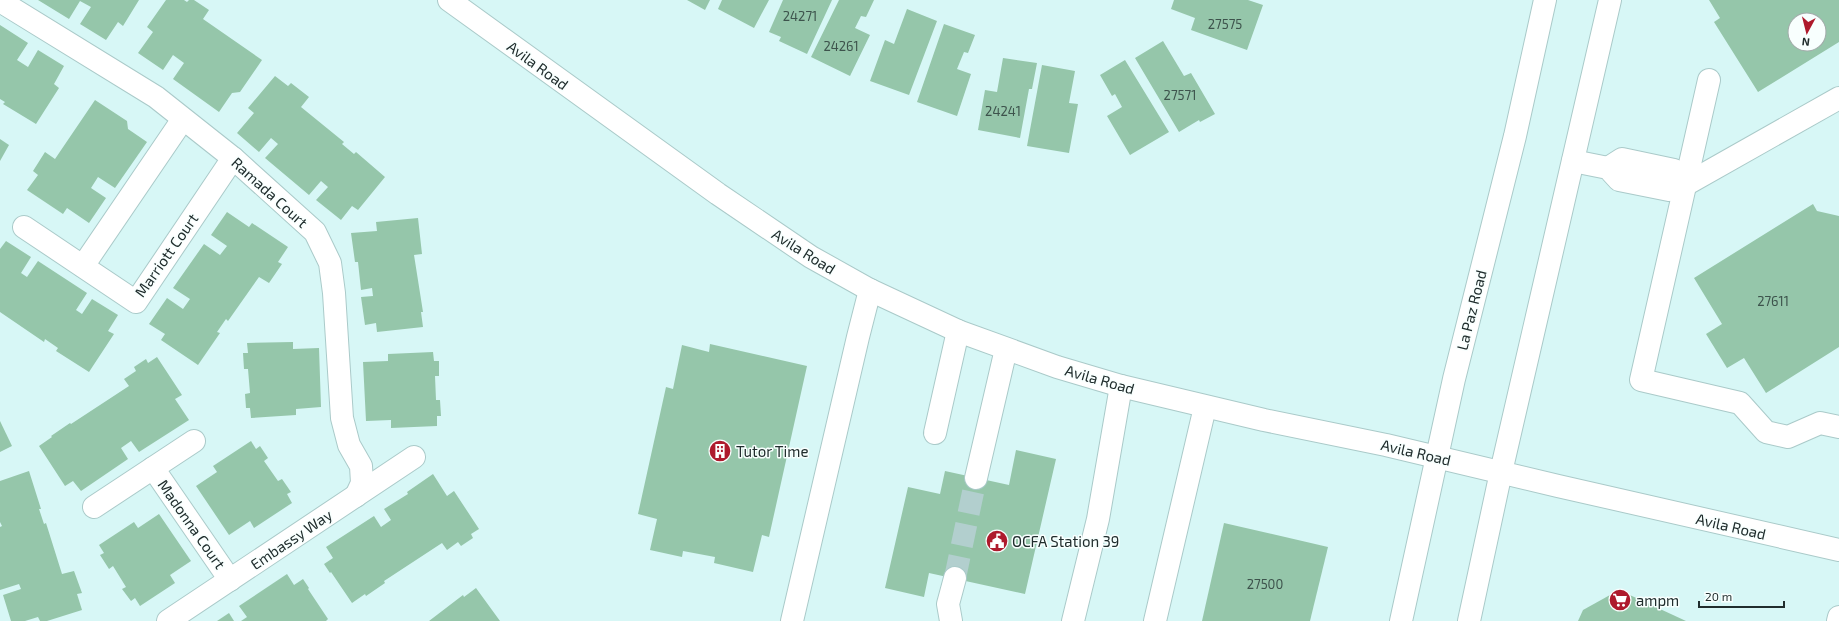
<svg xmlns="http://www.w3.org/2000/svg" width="1839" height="621" font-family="'Exo 2',sans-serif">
<rect width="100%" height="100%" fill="#d7f7f6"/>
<g fill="#95c6aa" fill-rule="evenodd">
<polygon points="38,0 139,0 123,26 118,22 106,40 80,24 91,7 80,1 69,19"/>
<polygon points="166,0 184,0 187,2 189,0 194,0 209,10 203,19 262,60 240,92 232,93 219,112 173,79 184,63 173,55 163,70 138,53 153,32 147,27"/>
<polygon points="687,0 710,0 705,10"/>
<polygon points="722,0 769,0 754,28 718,9"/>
<polygon points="783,0 832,0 807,54 779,41 781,37 769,32"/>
<polygon points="839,0 874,0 866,17 861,16 855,28 870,35 850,76 811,57"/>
<polygon points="1174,0 1248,0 1263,5 1247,50 1191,30 1195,18 1171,9"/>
<path d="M 1709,0 L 1839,0 L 1839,42 L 1758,92 L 1714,22 L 1720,18 ZM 1795,20 L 1819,20 L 1819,44 L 1795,44 Z"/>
<polygon points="907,9 937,21 909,95 870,81 885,40 894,44"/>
<polygon points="944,24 975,35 968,53 964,52 957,69 971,74 957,116 917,102"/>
<polygon points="0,25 28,43 17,60 28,67 38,50 64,66 54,84 59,88 36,124 3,104 5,102 0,99"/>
<polygon points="1163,41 1184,76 1191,73 1215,114 1200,122 1199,120 1179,132 1135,58"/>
<polygon points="1003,58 1037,63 1032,89 1029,89 1020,138 978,130 985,90 997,92"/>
<polygon points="1125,60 1169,132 1130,155 1107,116 1122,107 1115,94 1112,96 1100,75"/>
<polygon points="1042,65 1075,71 1069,103 1078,104 1069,153 1027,146"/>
<polygon points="275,76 288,86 291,83 309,97 301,107 344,142 342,144 354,154 356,152 385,177 358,210 352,206 341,220 316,200 328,187 321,181 309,195 265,158 278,144 271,138 259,152 237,133 254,113 248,108"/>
<polygon points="95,100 127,121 128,129 147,142 115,188 98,177 91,188 106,198 89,223 67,208 63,214 27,190 38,175 33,171 45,152 55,159"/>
<polygon points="0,139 9,145 0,161"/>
<polygon points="1813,204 1817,211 1839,216 1839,347 1766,393 1744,358 1727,368 1706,334 1722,324 1694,278"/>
<polygon points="227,212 249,227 252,223 288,247 278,262 282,264 269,283 259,277 228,321 226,319 217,332 220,333 198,365 161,340 165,334 149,324 167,298 183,309 190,299 173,288 204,244 220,255 227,246 211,235"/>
<polygon points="418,218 422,254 414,255 423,312 421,312 423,327 377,332 376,323 365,325 361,297 373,296 372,288 361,290 358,262 355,262 351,233 377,231 376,222"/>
<polygon points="6,241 31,257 21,273 27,277 38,261 87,293 76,310 82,314 92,299 118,315 108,331 114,334 89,372 56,351 58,348 45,339 44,342 0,312 0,249"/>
<polygon points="293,342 293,349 319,348 321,407 296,409 296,415 251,418 250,408 246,408 245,394 250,393 248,369 244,369 243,353 248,353 247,343"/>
<polygon points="710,344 807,366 769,537 762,535 753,572 714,563 715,557 683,551 682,557 650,550 657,519 638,514 666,387 673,389 682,345 709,352"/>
<polygon points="433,352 434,361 439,361 439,376 435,376 436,400 440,400 441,416 437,416 437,426 391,428 391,420 366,421 363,362 388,361 388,354"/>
<polygon points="157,357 182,395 175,399 189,420 139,452 131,441 121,448 128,459 81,491 73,481 65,486 39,446 52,437 51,436 70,423 71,424 129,386 124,379 136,371 134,367 146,359 148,363"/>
<polygon points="0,421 12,446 0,452"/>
<polygon points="251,441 256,449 260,446 268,458 264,461 278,481 282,479 291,492 287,494 292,503 254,528 250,521 229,535 196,486 217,472 213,466"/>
<polygon points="1016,450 1056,459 1025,594 929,573 924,597 885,588 908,487 940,494 945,471 1009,485"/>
<polygon points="29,471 41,509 39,509 44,524 46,523 62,574 74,571 82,593 77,594 82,610 47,621 40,621 38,617 25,621 11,621 3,595 21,589 19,584 0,590 0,527 2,526 0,522 0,481"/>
<polygon points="433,474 447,496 454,491 479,529 471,534 473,538 461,546 458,542 447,550 442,543 384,581 385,583 366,596 365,594 352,603 331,572 330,573 324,564 333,558 326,547 374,516 381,527 391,520 384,509 408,494 407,492"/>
<polygon points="159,514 191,561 170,575 175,583 140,606 135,598 131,601 122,589 126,587 113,566 109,569 100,555 104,553 99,545 134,522 138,528"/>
<polygon points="1224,523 1328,547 1310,621 1202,621"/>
<polygon points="287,574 294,585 303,579 309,588 308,589 328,619 326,621 241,621 247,617 239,606"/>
<polygon points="476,588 500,621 429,621 463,595 464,597"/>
<polygon points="1619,590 1686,621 1578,621 1583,610"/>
<polygon points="229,613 234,621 217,621"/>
</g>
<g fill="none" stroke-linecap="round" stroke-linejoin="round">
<polyline stroke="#b2cfce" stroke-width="22" stroke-dasharray="22 11" stroke-linecap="butt" points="955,578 976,478"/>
<g stroke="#aacac9" stroke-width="24">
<g id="minor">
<polyline points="0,1 156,97 233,158 315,232 330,263 334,293 342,418 349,445 361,466 362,483 356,496"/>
<polyline points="1709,80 1641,380 1740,403 1766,432 1788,437 1820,423 1839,427"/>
<polyline points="1573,161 1608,168 1619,180 1669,190 1679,184 1685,185 1839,98"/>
<polyline points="1608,168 1622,159 1674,170 1679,184"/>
<polyline points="24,227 136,302 233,158"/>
<polyline points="83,266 183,119"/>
<polyline points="935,433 958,331"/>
<polyline points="153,468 230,580"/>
<polyline points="976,478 1006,349"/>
<polyline points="94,507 194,441"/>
<polyline points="168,621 414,457"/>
<polyline points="792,621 858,337 870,290"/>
<polyline points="951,621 948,604 955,578"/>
<polyline points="1073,621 1098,519 1121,386"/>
<polyline points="1155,621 1205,407"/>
<polyline points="1838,621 1839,617"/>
</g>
</g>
<g stroke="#aacac9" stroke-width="24">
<g id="major">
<polyline points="449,0 718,194 811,257 870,290 958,331 1057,367 1121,386 1264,420 1386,445 1558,486 1839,550"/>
<polyline points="1401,621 1454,379 1515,136 1545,0"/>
<polyline points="1469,621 1501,472 1610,0"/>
</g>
</g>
<use href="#minor" stroke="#fff" stroke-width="22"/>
<use href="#major" stroke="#fff" stroke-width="22"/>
</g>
<defs>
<g id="building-disc" transform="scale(1.15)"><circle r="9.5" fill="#ae1a2c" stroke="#f8fffe"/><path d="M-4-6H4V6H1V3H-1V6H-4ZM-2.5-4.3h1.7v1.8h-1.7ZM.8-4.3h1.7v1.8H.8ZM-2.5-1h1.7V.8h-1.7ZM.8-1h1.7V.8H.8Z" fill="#fff"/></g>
<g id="civic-disc" transform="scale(1.15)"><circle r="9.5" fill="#ae1a2c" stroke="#f8fffe"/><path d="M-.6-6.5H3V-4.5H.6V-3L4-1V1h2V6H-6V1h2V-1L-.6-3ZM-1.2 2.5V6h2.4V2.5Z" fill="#fff"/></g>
<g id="supermarket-disc" transform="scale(1.15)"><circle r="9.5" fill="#ae1a2c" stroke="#f8fffe"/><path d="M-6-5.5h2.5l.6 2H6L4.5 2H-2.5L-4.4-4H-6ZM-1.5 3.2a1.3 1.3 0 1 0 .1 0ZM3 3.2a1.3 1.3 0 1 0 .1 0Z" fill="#fff"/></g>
</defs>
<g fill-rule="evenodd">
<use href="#building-disc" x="720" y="451"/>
<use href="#civic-disc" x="997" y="541"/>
<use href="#supermarket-disc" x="1620" y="600"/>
</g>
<g text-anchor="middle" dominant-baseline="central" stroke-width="3" stroke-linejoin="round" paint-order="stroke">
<g font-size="13" fill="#3d534c">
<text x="800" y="16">24271</text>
<text x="1225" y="24">27575</text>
<text x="841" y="46">24261</text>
<text x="1180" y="95">27571</text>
<text x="1003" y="111">24241</text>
<text x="1773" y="301">27611</text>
<text x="1265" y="584">27500</text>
</g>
<g font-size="15" fill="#202d2d" stroke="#f8fffe">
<text transform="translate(538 65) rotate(36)">Avila Road</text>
<text transform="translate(270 192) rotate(42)">Ramada Court</text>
<text transform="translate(804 251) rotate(32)">Avila Road</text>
<text transform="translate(166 255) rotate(-55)">Marriott Court</text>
<text transform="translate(1471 310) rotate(-76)">La Paz Road</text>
<text transform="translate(1100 379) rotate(16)">Avila Road</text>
<text transform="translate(1416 452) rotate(13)">Avila Road</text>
<text transform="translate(192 524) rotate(55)">Madonna Court</text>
<text transform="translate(1731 526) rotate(13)">Avila Road</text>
<text transform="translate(291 539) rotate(-34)">Embassy Way</text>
</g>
<g font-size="15" fill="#202d2d" stroke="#f8fffe" text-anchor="start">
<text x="736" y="451">Tutor Time</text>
<text x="1012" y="541">OCFA Station 39</text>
<text x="1636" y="600">ampm</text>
</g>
</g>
<g transform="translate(1807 32) rotate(187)"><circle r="19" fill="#f8fffe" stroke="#a2abaa"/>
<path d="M0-3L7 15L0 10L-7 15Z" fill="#ae1a2c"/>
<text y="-6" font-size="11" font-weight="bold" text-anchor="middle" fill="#202d2d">N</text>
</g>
<path d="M1699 601v6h85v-6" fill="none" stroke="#202d2d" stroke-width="2"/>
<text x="1705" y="601" font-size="12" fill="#202d2d" stroke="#f8fffe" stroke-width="3" paint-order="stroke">20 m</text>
</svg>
